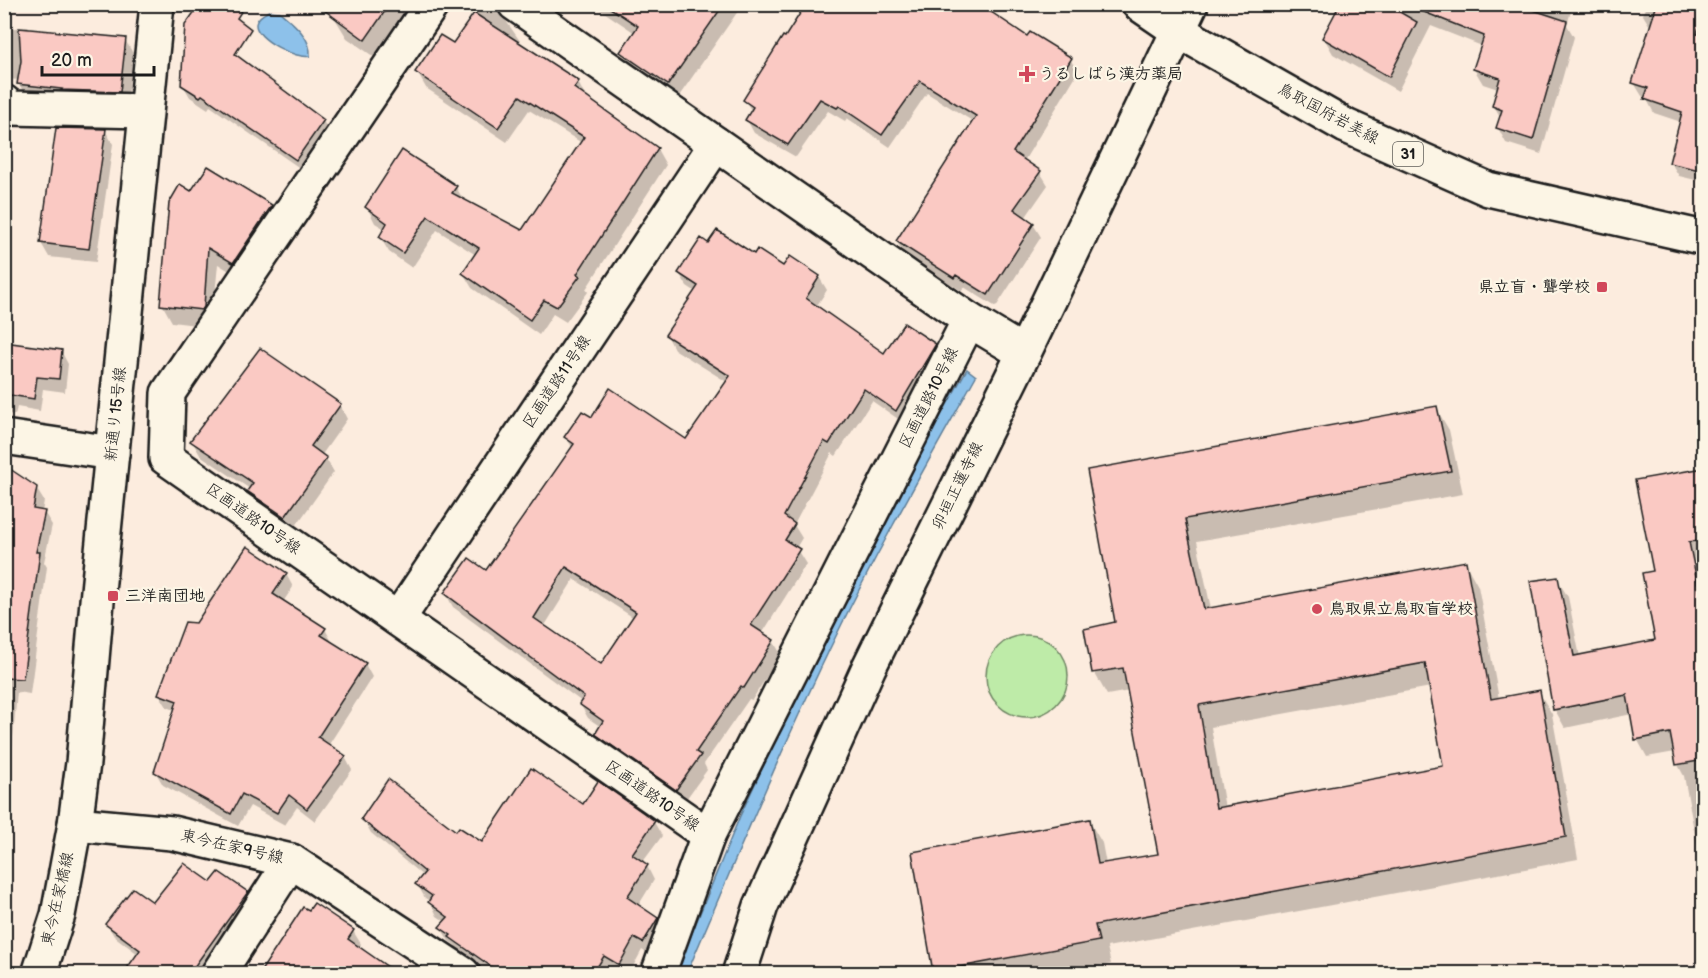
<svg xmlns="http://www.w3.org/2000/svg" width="1708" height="978" font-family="'Balsamiq Sans','Klee One',sans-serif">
<rect width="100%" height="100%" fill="#fcecde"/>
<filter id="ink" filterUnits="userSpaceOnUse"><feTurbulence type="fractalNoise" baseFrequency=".0167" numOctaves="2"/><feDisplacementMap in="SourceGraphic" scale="12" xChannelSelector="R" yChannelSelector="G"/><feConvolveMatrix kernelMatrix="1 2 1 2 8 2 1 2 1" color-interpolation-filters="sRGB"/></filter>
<g filter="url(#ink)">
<circle fill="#beeba8" stroke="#6d8462" stroke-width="1.5" cx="1027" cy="676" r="41"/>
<g fill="#8dc1ea" stroke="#607f98" stroke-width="1.5">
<path d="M 269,11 L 280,12 C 293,23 312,38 310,56 C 297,60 255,39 256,24 C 257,17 264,14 269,11 Z"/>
<path d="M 967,369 L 976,376 C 928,462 879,547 836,636 C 782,747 735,860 687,973 L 675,974 L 740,816 L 833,617 L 865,551 Z"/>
</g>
<g fill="#0003" fill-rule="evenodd">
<polygon points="326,4 425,4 377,59 347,38"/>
<polygon points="482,4 513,4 508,9 504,18 520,41 518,43 578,82 586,98 657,149 666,165 586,289 588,292 566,322 553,314 539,335 472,288 463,273 476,255 437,230 412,268 389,252 380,237 385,229 375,223 367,207 456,187 464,201 522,232 582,143 529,110 507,142 426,88 417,72 453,45"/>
<polygon points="592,4 743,4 677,99 631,67 622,52 635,33"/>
<polygon points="1341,4 1573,4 1567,25 1574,37 1541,154 1506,143 1498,128 1501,118 1494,106 1498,89 1483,84 1474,69 1482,46 1431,26 1398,91 1333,54 1324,38"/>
<polygon points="1646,4 1704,4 1704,182 1679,176 1671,163 1681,122 1654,113 1646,98 1642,96 1634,83 1651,28 1643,15"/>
<polygon points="28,27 30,30 125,40 133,53 127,105 27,97 19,84 20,80 4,79 4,29"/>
<polygon points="1028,38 1070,59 1078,72 1024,161 1040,172 1048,185 1025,218 1033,224 1041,237 996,307 964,287 962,291 905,255 897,242 974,122 927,93 890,147 847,118 845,121 828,111 796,157 754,133 747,120 752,112 745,100"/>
<polygon points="183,85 323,121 330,133 304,171 210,106 208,109 190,97"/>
<polygon points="105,130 113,144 96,262 49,257 41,243"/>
<polygon points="192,193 271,206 281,224 244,280 218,264 212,327 172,322 162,304"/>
<path d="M 709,245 L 754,256 L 784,268 L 819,277 L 827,290 L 816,307 L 884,355 L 934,345 L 942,359 L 904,423 L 872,401 L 836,456 L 832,453 L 794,525 L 802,538 L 796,548 L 806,564 L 762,634 L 773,641 L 781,654 L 752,700 L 749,699 L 704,764 L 707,770 L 684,802 L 605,747 L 597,734 L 601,727 L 588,718 L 580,704 L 582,702 L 453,607 L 446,594 L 486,572 L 573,449 L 566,437 L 592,420 L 686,441 L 727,382 L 674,349 L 667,335 L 696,292 L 687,286 L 679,273 ZM 574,579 L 634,618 L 601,667 L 544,627 Z"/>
<polygon points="4,344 61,351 68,364 65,392 43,389 40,411 17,407 15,415 4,413"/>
<polygon points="340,405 347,419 321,456 326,459 334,472 293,530 256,505 248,491 250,489 200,455 192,441"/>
<path d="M 1436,408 L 1449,430 L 1463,494 L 1197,541 L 1211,609 L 1465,563 L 1478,586 L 1499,699 L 1539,692 L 1552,714 L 1578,859 L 1107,947 L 1111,964 L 1059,974 L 936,974 L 914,853 L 1089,821 L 1102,843 L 1106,864 L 1160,855 L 1129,691 L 1107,695 L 1094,672 L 1117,623 L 1089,471 ZM 1431,687 L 1444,767 L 1225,808 L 1211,727 Z"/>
<polygon points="4,469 36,488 44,501 42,512 44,512 52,525 44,562 47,567 30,694 17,692 6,818"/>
<polygon points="1704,469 1704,559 1698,560 1704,586 1704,861 1698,852 1684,776 1678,765 1675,752 1647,757 1637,739 1632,714 1565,728 1555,710 1532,583 1557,579 1568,597 1580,657 1656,641 1655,573"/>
<polygon points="286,574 293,587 283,602 325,629 332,642 365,664 372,677 328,746 345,757 352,770 315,821 297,807 285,825 250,806 238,826 163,785 155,771 175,710 167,707 159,694 196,624"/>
<polygon points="583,806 654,822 662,836 642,863 647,866 654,880 638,906 657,919 665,932 651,956 642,950 629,974 483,974 463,959 455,945 449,941 441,928 446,922 437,916 430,901 425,898 417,884 423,876 371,833 363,819 456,833 482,844"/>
<polygon points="211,884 247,893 254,905 206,974 124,974 138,954 114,936 107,924 154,904"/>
<polygon points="353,931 361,944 358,948 261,974"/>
</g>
<g fill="#fac9c3" stroke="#1c1c1c" stroke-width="1.5" fill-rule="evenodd">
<polygon points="200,4 246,4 237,18 251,29 235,54 324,120 296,160 202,95 200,97 181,85 185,25"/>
<polygon points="316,4 390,4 365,40"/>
<polygon points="604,4 724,4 668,85 620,52 638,26"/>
<polygon points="806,4 979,4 1027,36 1030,32 1072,58 1013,152 1041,171 1014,209 1034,223 988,295 956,275 954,278 896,241 976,116 920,81 882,135 839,106 837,108 820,99 788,145 745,120 753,107 743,100 783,36 785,37"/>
<polygon points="1340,4 1386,4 1417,22 1389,77 1322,38"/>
<polygon points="1410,4 1515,4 1567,21 1533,140 1496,128 1502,110 1492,106 1500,78 1473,69 1484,36 1409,6"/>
<polygon points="1657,4 1704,4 1697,34 1704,35 1704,171 1669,163 1682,112 1644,99 1648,88 1632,83"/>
<polygon points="474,13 579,81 574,88 658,148 577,274 580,276 557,307 544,300 530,320 462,273 479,248 428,216 403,253 379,237 387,223 365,207 402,150 457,186 452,193 522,230 584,137 520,96 498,128 415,72 440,35 453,43"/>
<polygon points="19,28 126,38 120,92 61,90 62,89 17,84 21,61"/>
<polygon points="56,128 106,129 89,249 40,243"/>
<polygon points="208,166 272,205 233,263 208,248 204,307 202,310 160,305 169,203 180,184 191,191"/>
<path d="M 717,230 L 754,254 L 757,249 L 783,266 L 790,256 L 820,276 L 806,298 L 884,353 L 904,323 L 936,344 L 896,411 L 864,389 L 829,444 L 824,441 L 784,516 L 795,524 L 785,540 L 800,549 L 751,625 L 774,640 L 744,688 L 741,686 L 696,752 L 701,755 L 676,790 L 595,734 L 603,721 L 579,704 L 584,697 L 444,593 L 469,558 L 486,570 L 574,444 L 564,437 L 582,411 L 592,417 L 610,388 L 686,439 L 730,376 L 665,335 L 698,286 L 678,273 L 701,238 L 708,243 ZM 566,567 L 636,612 L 601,664 L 534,618 Z"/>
<polygon points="4,342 62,350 59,379 37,377 34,399 4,394"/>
<polygon points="260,348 341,404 311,446 327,458 285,517 247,491 253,483 190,441"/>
<path d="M 1437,406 L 1451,471 L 1185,519 L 1204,609 L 1466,561 L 1491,699 L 1540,690 L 1566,837 L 1095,925 L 1099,941 L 933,972 L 912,852 L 1090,819 L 1098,864 L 1158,854 L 1123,668 L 1092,673 L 1084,629 L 1115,622 L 1087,470 ZM 1425,663 L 1443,766 L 1216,808 L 1199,705 Z"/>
<polygon points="4,465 37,487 33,509 45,511 36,552 40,552 23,679 4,678"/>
<polygon points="1704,468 1704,540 1689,542 1704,615 1704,760 1676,765 1670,733 1635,740 1627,695 1553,710 1530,581 1558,577 1574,656 1655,640 1642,573 1653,571 1635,480"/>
<polygon points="247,546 287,573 273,594 326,628 321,635 366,663 318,737 346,756 307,809 289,795 277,813 242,794 231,814 154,772 177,701 158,694 185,622 196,623"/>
<polygon points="531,768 583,804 598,781 655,821 632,854 648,865 627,897 658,918 643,943 634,938 619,965 604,956 593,974 502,974 449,937 451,935 439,927 448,917 428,902 432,896 415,884 425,872 361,819 388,779 456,831 459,827 482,842"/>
<polygon points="184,863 211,882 219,872 248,892 189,974 123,974 140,950 105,924 133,888 153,902"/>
<polygon points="314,903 354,930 348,939 398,974 259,974 303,907 309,910"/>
</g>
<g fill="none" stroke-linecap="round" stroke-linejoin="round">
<g stroke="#1c1c1c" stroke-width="38">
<g id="minor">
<polyline points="432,4 168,393 166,458 708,835 969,320 515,4"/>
<polyline points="4,102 10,108 145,111"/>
<polyline points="969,320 1024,353"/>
<polyline points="4,437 112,453"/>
<polyline points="398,619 716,144"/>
<polyline points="75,824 172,833 291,861 218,974"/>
<polyline points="291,861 463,974"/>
<polyline points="39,974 58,915 75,824 83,763 97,601 157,4"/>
<polyline points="658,974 708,835"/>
</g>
</g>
<g stroke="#1c1c1c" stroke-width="38">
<g id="major">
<polyline points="1139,4 1177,30 1346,126 1488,189 1704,238"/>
<polyline points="739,974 761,906 869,667 1024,353 1191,4"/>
</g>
</g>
<use href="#minor" stroke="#fcf5e5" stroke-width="33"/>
<use href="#major" stroke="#fcf5e5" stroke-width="33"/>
</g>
</g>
<g fill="#d1495b" stroke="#fcf5e5" stroke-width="2">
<path d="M1024 65h6v6h6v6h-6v6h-6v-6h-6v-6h6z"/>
<rect x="1596" y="281" width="12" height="12" rx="3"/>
<rect x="107" y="590" width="12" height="12" rx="3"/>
<circle cx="1317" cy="609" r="6"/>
</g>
<g text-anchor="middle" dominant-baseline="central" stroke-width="4.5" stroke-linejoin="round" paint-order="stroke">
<rect fill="#fcf5e5" stroke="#5f5d58" stroke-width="1.5" x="1393" y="142" width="30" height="24" rx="4.5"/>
<g font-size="15" font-weight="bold" fill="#1c1c1c">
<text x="1408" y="154">31</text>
</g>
<g font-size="16" font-weight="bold" fill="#1c1c1c" stroke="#fcf5e5" text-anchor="start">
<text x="1039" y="74">うるしばら漢方薬局</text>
<text x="1590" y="287" text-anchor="end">県立盲・聾学校</text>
<text x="125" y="596">三洋南団地</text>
<text x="1329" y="609">鳥取県立鳥取盲学校</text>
</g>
<g font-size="16" fill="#1c1c1c" stroke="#fcf5e5">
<text transform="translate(1328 114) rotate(28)">鳥取国府岩美線</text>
<text transform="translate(557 382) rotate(-56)">区画道路11号線</text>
<text transform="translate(929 398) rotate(-63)">区画道路10号線</text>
<text transform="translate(116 414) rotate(-84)">新通り15号線</text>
<text transform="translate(958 486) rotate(-64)">卯垣正蓮寺線</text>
<text transform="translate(253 519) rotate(35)">区画道路10号線</text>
<text transform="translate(652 796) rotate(35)">区画道路10号線</text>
<text transform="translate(232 847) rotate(13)">東今在家9号線</text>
<text transform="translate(58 899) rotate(-77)">東今在家橋線</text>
</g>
</g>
<rect width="1708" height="978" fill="none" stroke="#fcf5e5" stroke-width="24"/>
<rect x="12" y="12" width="1684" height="954" fill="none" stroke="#1c1c1c" stroke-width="2" filter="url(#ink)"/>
<path d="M42 66v9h112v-9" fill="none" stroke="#1c1c1c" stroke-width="3"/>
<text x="51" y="66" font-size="18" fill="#1c1c1c" stroke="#fcf5e5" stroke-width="4.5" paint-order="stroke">20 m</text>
</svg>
